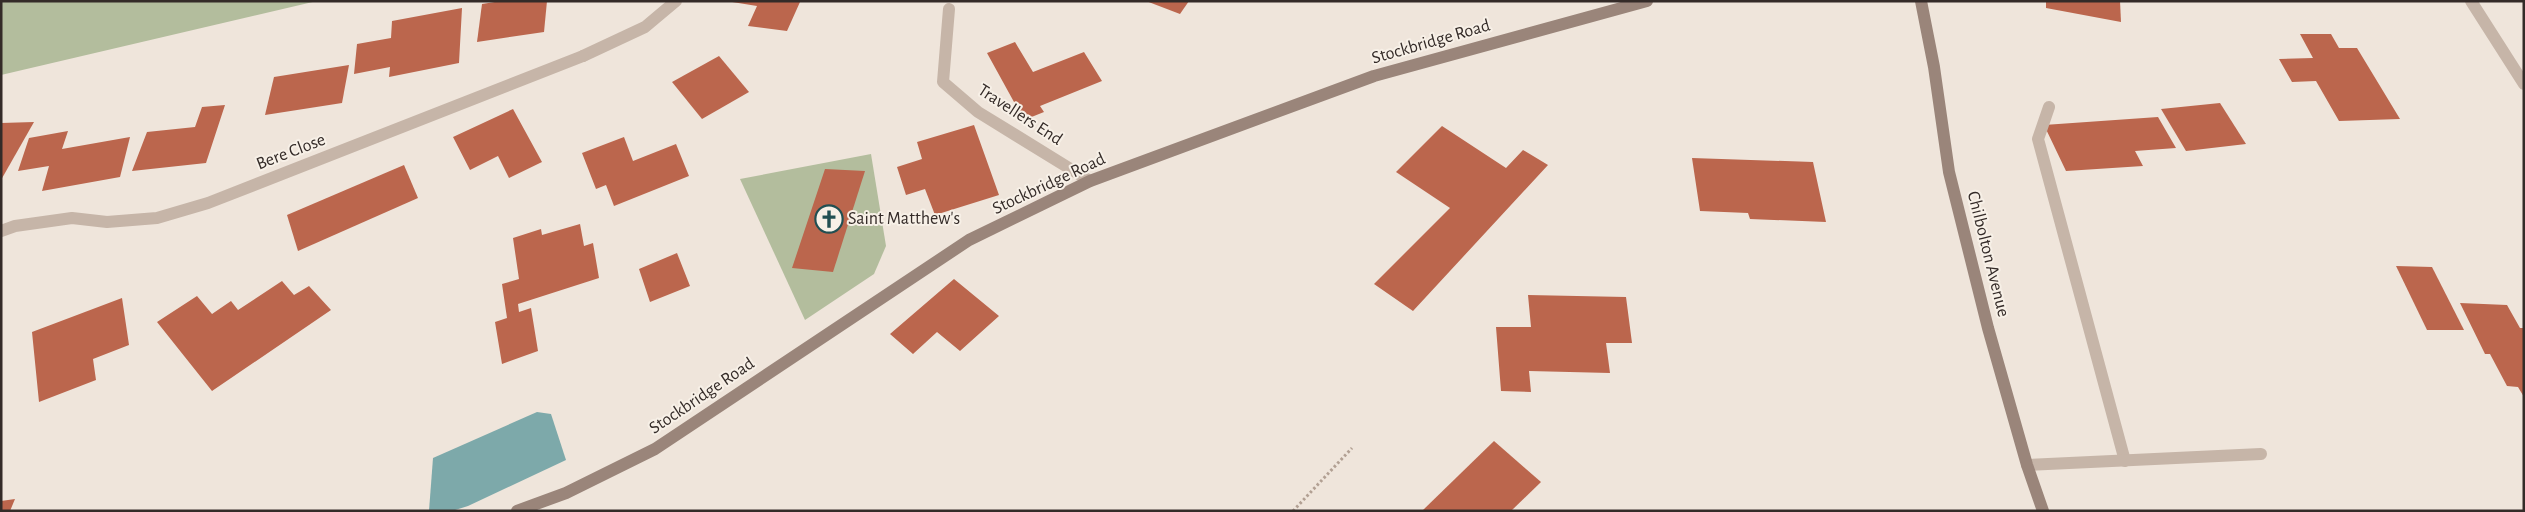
<svg xmlns="http://www.w3.org/2000/svg" width="2525" height="512" font-family="'Alegreya Sans',sans-serif">
<rect width="100%" height="100%" fill="#efe5db"/>
<g fill="#b3bd9d">
<polygon points="1,1 317,1 1,75"/>
<polygon points="871,154 886,246 874,274 805,320 740,179"/>
</g>
<polygon fill="#7da9aa" points="537,412 551,414 566,460 468,506 452,511 429,511 433,458"/>
<g fill="#bb664d">
<polygon points="501,1 547,1 544,32 477,42 482,4"/>
<polygon points="726,1 788,1 800,2 787,31 748,26 757,6"/>
<polygon points="1146,1 1189,1 1180,14"/>
<polygon points="2046,1 2120,1 2121,22 2046,8"/>
<polygon points="462,8 459,63 389,77 390,67 354,74 357,44 391,38 392,21"/>
<polygon points="2300,34 2331,34 2339,48 2357,48 2400,119 2339,121 2316,81 2292,82 2279,59 2313,58"/>
<polygon points="1015,42 1033,72 1084,52 1102,81 1040,106 1044,112 1024,120 987,53"/>
<polygon points="719,56 749,92 702,119 672,82"/>
<polygon points="349,65 342,103 265,115 274,77"/>
<polygon points="2220,103 2246,144 2186,151 2161,109"/>
<polygon points="225,105 206,163 132,171 147,132 195,127 202,107"/>
<polygon points="513,109 542,162 509,178 498,156 470,170 453,137"/>
<polygon points="2158,117 2176,148 2135,151 2143,166 2066,171 2044,125"/>
<polygon points="34,122 1,180 1,123"/>
<polygon points="974,125 999,195 935,215 925,189 906,195 897,167 922,159 917,142"/>
<polygon points="1442,126 1506,168 1523,150 1548,165 1413,311 1374,284 1450,208 1396,172"/>
<polygon points="68,131 62,149 130,137 120,177 42,191 49,166 18,171 29,138"/>
<polygon points="624,137 633,161 676,144 689,176 614,206 606,185 596,189 582,153"/>
<polygon points="1692,158 1813,162 1826,222 1750,219 1748,213 1700,211"/>
<polygon points="404,165 418,198 298,251 287,215"/>
<polygon points="825,169 865,171 833,272 792,268"/>
<polygon points="580,224 584,246 593,243 599,278 518,304 519,312 531,308 538,351 502,364 495,322 507,318 502,284 519,279 513,238 541,229 542,235"/>
<polygon points="677,253 690,286 650,302 639,269"/>
<polygon points="2396,266 2432,267 2464,330 2427,330"/>
<polygon points="954,279 999,316 960,351 937,332 913,354 890,334"/>
<polygon points="282,281 294,295 309,286 331,310 212,391 157,322 197,296 212,314 231,301 238,310"/>
<polygon points="1528,295 1626,297 1632,343 1606,343 1610,373 1529,371 1531,392 1501,391 1496,327 1531,327"/>
<polygon points="122,298 129,345 93,359 96,380 39,402 32,332"/>
<polygon points="2460,303 2507,305 2520,328 2524,328 2524,397 2518,387 2507,386 2490,354 2485,354"/>
<polygon points="1494,441 1541,482 1511,511 1422,511"/>
<polygon points="15,499 10,511 1,511 1,501"/>
</g>
<g fill="none" stroke-linecap="round" stroke-linejoin="round">
<polyline stroke="#b2a093" stroke-width="3" stroke-dasharray="2.5 2.5" stroke-linecap="butt" points="1293,511 1352,448"/>
<polyline stroke="#c6b5a8" stroke-width="12" points="583,56 645,27 676,1"/>
<g stroke="#c6b5a8" stroke-width="12">
<polyline points="2471,1 2524,84"/>
<polyline points="949,9 943,82 978,112 1090,181"/>
<polyline points="2049,107 2038,139 2125,461"/>
<polyline points="1,231 15,226 72,218 107,222 157,218 208,203 583,56"/>
<polyline points="2027,465 2261,454"/>
</g>
<g stroke="#9a857a" stroke-width="12">
<polyline points="1921,1 1934,67 1949,172 1988,328 2027,465 2043,511"/>
<polyline points="517,511 566,493 655,449 969,240 1090,181 1374,76 1647,1"/>
</g>
</g>
<defs>
<g id="church-ring" transform="scale(1.4375)"><circle r="9.5" fill="#f7f0e7" stroke="#214f52" stroke-width="1.5"/><path d="M-1.2-6h2.4v3.5h3.3v2.4h-3.3V6h-2.4V-.1h-3.3v-2.4h3.3Z" fill="#214f52"/></g>
</defs>
<g fill-rule="evenodd">
<use href="#church-ring" x="829" y="219"/>
</g>
<g text-anchor="middle" dominant-baseline="central" stroke-width="4" stroke-linejoin="round" paint-order="stroke">
<g font-size="18" fill="#342b28" stroke="#f7f0e7">
<text transform="translate(1431 42) rotate(-16)">Stockbridge Road</text>
<text transform="translate(1020 115) rotate(33)">Travellers End</text>
<text transform="translate(291 152) rotate(-21)">Bere Close</text>
<text transform="translate(1049 184) rotate(-25)">Stockbridge Road</text>
<text transform="translate(1988 254) rotate(76)">Chilbolton Avenue</text>
<text transform="translate(702 396) rotate(-34)">Stockbridge Road</text>
</g>
<g font-size="18" fill="#342b28" stroke="#f7f0e7" text-anchor="start">
<text x="848" y="219">Saint Matthew's</text>
</g>
</g>
<rect width="2525" height="512" fill="none" stroke="#342b28" stroke-width="5"/>
</svg>
